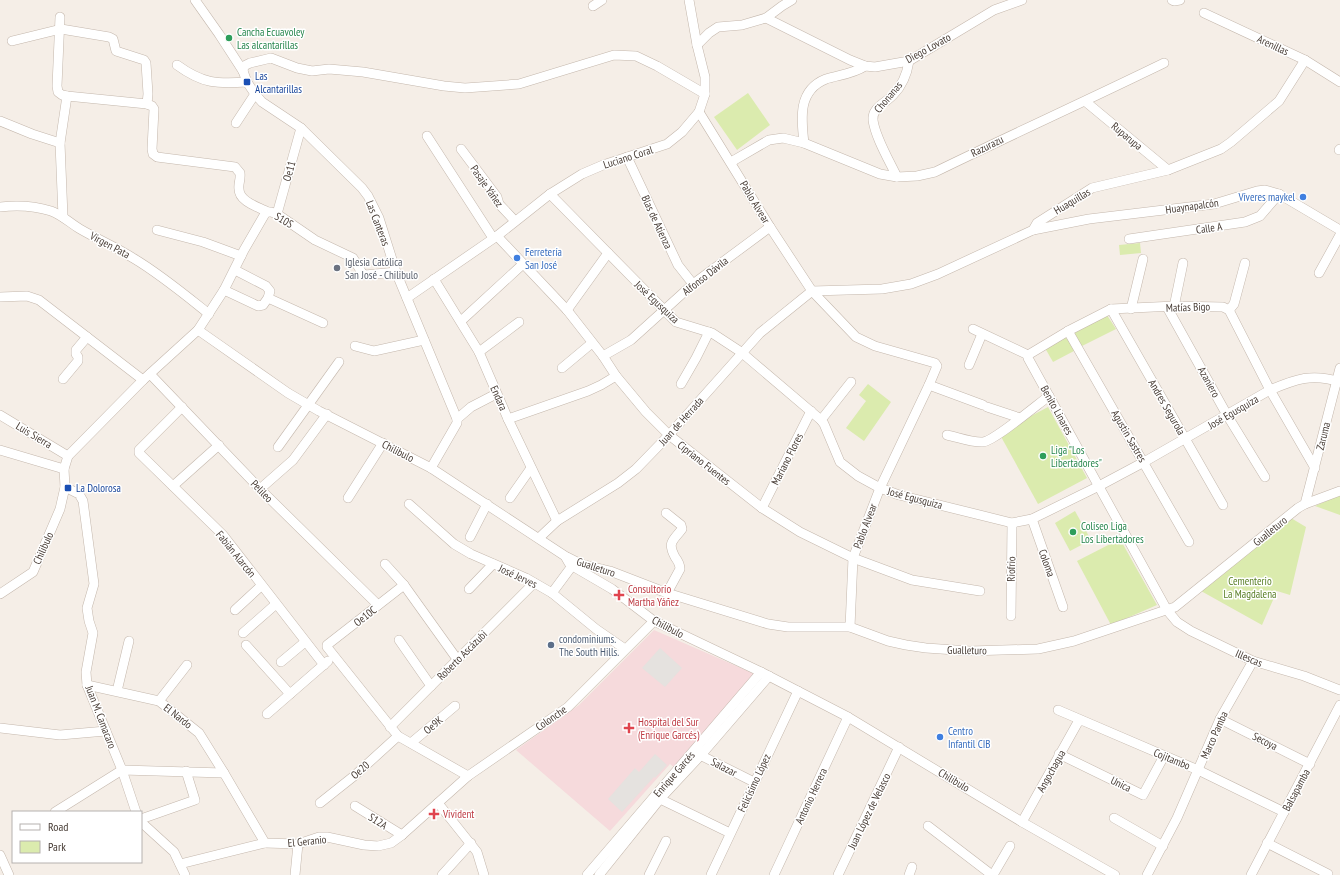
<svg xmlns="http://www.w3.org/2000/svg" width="1340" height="875" font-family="'PT Sans Narrow',sans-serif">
<rect width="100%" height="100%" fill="#f5eee7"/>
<polygon fill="#f6dadc" points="654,630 757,675 675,768 670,764 610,831 516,750 579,705"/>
<g fill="#dbebae">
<polygon points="748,93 770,125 737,150 714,117"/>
<polygon points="1140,243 1141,253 1120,255 1119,245"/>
<polygon points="1105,312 1116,329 1078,348 1070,330"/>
<polygon points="1063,337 1068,339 1074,351 1053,362 1045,348"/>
<polygon points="868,384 891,402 864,441 846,428 866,401 859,395"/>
<polygon points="1048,407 1087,478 1038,504 999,433"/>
<polygon points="1340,495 1340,515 1315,506"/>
<polygon points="1075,511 1091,540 1070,551 1055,523"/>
<polygon points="1291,518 1306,527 1290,595 1277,591 1262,625 1201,591"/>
<polygon points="1120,539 1157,605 1111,625 1077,561"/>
</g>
<g fill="#e5e2df">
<polygon points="660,648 682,668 665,687 642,668"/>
<polygon points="655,754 667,765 655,778 654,777 622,812 608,799 635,768 639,772"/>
</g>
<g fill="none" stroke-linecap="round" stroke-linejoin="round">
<g stroke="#c4b7ac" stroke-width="10">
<g id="minor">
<polyline points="195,0 219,34 243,71"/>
<polyline points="1172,0 1174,1 1180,0"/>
<polyline points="593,6 602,0"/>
<polyline points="1204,13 1305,60 1340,82"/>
<path d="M 60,17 L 57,86 L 58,92 L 62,95 L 67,96 L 147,104 L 152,106 L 154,109 L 152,149 L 153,154 L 157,157 L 235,167 L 240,173 C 241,179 238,184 239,189 C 239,202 259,207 268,212"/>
<polyline points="766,18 850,60 865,66 875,67 909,61 994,10 1022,0"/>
<polyline points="12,41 61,29 109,37 113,39 116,51 144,60 146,63 148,94 147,104"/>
<polyline points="697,45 709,33 718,27 742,25 766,18 782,6 792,0"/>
<path d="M 177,65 C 203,84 217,84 247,82"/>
<polyline points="1086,102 1168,170"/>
<polyline points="699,112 770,227 812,291 856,337 875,346 935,363 937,366 929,385 880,488 853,558 850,627"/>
<polyline points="0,121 32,134 60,143"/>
<polyline points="236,123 255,94"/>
<polyline points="427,136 493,238"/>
<path d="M 804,143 C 801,118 798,90 826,79 C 839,75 853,74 865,66"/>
<polyline points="461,149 497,197 499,204 515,221"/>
<polyline points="1339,150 1340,149"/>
<polyline points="627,157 678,265 693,284"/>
<path d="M 731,162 L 769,140 L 783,138 L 804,143 L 880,174 L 897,177 L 917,176 L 935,172 C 1011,135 1088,100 1164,63"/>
<path d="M 897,177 C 890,162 875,137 873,120 C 872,107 886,103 893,95 C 902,86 907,74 909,61"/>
<path d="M 550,194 L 676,322 L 712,333 L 741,352 L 821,420 L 824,424 L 840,462 L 858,476 L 880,488 L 899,495 L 1012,523 L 1032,519 L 1099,486 L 1144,462 L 1270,390 C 1296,379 1312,373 1340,382"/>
<path d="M 0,207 C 17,205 35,206 51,211 C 62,215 70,223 80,229 C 97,239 116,247 133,258 C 160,274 184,294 209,314"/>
<polyline points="277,214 301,128"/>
<polyline points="63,217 60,143 67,96"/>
<polyline points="157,230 203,242 241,256"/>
<polyline points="1033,230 1089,219 1214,204 1257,191 1265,190 1279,194 1340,230"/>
<polyline points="497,236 567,310 603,356 616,376 646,412 669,435 762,508 800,532 853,558 912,580 980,591"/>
<polyline points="1129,239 1245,222 1260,216 1279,194"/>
<polyline points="1319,273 1340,235"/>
<polyline points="434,279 479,352 508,419 557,521"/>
<polyline points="224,290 258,306 263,305 268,298 270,291 266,286 235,270"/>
<polyline points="812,291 882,289 911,284 938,274 1033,230 1037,223 1092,188 1168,170 1221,149 1231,142 1279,101 1305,60"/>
<polyline points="0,297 27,296 39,300 143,380"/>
<polyline points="268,298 323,323"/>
<polyline points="407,298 497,236 550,194 582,174 603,165 667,144 682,132 699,112 705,94 705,77 697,45 689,0"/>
<polyline points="1175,306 1175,302 1183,263"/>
<polyline points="1167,307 1227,415 1265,477"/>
<polyline points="1111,309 1223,505"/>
<polyline points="1131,309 1143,259"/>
<polyline points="567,310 608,253"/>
<polyline points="1229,310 1234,304 1245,263"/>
<polyline points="461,321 523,264"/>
<polyline points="973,329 1028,355"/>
<polyline points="198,330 288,393 319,411 431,468 565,556 569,563 576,568 612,589 654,621 761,672 848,717 1022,822 1115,875"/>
<polyline points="1068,331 1189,542"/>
<polyline points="355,346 374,351 424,340"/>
<polyline points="479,352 519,322"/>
<polyline points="603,356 631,340 693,284 770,227"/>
<polyline points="969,365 982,334"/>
<polyline points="562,368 592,343"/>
<polyline points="150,374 260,489 378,605"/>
<polyline points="63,379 78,361 78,357 76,354 76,350 87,337"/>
<polyline points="681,384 696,358 709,332"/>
<polyline points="929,385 983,405"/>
<polyline points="182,407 139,450 139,453 223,535 324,665"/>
<polyline points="987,407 1020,418"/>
<polyline points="0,415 68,456"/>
<polyline points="457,419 471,407 496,394"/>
<polyline points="508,419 588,391 601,385 616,376"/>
<polyline points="821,420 851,382"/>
<path d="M 947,435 C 957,437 973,443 983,442 C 994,441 1038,404 1049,396"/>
<polyline points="278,447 339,362"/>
<polyline points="0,450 64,469"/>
<polyline points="431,468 457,423 457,419 396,272 379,218 368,196 362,188 301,128 262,102 255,94 247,82 243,71 244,66 250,63 271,58 297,68 312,71 329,69 363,72 444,86 465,88 519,84 614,55 636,56 657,66 705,94"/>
<polyline points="1315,468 1270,390 1229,310 1223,307 1175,306 1111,309 1068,331 1028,355 1028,358 1167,610 1177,622 1191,631 1253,661 1304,676 1340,690"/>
<polyline points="173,486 219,445"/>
<polyline points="65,487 79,494 83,501 94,584 87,608 89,621 93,633 86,672 87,685 122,770 136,812"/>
<polyline points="260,489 293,460 327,414"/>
<polyline points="348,498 383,443"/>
<polyline points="510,498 531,468"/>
<polyline points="409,504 454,544 471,554 526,578 552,593 596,629 625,649"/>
<polyline points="1305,504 1340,368"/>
<polyline points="762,508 811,411"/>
<path d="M 666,513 L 681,525 L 682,529 C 673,541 667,542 675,557 C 678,561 680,564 680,569 L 667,593"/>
<polyline points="1032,519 1063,607"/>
<polyline points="470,537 487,504"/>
<polyline points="539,538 557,521 618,483 636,469 669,435 760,333 812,291"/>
<polyline points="567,557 581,564 610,571 667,593 768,624 788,627 850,627 888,641 906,645 926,648 970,651 1038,649 1074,641 1175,607 1298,508 1305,504 1340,491"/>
<polyline points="385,564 404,585 457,659"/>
<polyline points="404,585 327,645 327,647 398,736 468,776"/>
<polyline points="469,589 493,564"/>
<polyline points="552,593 572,566"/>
<polyline points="0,594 33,572 60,509 65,487 64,469 68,456 143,380 198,330 224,290 244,250 266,212 271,212 277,214 315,240 353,258 362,273 365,275 396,272"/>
<polyline points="235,610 261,586"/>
<polyline points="1011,616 1012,523"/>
<polyline points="243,633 276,604"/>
<polyline points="399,640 431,686"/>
<polyline points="246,645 290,694"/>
<polyline points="281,662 305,642"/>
<polyline points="87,685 159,701 199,733 224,773 265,843 298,844 319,837 327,837 364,845 378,846 391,843 402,835 468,776 568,707 654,621"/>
<polyline points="117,691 129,641"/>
<polyline points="159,701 187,665"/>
<polyline points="1058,710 1198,770 1284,812"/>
<polyline points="267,714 328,661"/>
<polyline points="1220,719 1310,764"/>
<polyline points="390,727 534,583"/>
<polyline points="0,728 60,735 106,731"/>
<polyline points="411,743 455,706"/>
<polyline points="696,753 754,782"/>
<polyline points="1059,754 1143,795 1164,756"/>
<polyline points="656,797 730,833"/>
<polyline points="320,803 354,776 398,736"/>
<polyline points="438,803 477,852 484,875"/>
<polyline points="355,806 402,835"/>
<polyline points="55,812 122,770 224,773"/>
<polyline points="1114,818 1163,846"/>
<polyline points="141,819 195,800 186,771"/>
<polyline points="141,822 174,852 185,875"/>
<polyline points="1022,822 1078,722 1081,721"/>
<polyline points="928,826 992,875"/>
<polyline points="1267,843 1328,874"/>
<polyline points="0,855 9,875"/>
<polyline points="180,864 265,843"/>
<polyline points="295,875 298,844"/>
<polyline points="442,875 471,843"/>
<polyline points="587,875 761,672"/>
<polyline points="599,875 660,799 701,755 769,676"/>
<polyline points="649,875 666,841"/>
<polyline points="711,875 798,691"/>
<polyline points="774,875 848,717"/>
<polyline points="838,875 899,747"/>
<polyline points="909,875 912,867"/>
<polyline points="993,875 1010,846"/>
<polyline points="1147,875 1177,818 1220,719 1253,661"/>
<polyline points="1251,875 1340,705"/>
</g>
</g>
<use href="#minor" stroke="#fff" stroke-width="9"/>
</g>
<g fill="#2e9e5b" stroke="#fff" stroke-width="1.5">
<circle cx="229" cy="38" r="4"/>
<circle cx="1043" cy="456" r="4"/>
<circle cx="1073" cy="532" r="4"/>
</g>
<g fill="#1a4fb4" stroke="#fff" stroke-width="1.5">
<rect x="243" y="78" width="8" height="8" rx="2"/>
<rect x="64" y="484" width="8" height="8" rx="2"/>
</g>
<g fill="#3f7fe0" stroke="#fff" stroke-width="1.5">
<circle cx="1303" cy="197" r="4"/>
<circle cx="517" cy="258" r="4"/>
<circle cx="940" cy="737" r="4"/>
</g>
<circle fill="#6b7280" stroke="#fff" stroke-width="1.5" cx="337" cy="268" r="4"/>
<g fill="#e0444e" stroke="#fff" stroke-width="1.5">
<path d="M617 589h4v4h4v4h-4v4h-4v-4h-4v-4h4z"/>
<path d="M627 722h4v4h4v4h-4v4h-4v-4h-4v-4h4z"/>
<path d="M432 808h4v4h4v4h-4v4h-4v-4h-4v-4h4z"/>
</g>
<circle fill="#5c6f8a" stroke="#fff" stroke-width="1.5" cx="551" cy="645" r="4"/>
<g text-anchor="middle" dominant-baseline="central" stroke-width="3" stroke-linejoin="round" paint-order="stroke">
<g font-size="11" fill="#27864d" stroke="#fff" text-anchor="start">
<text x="237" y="32">Cancha Ecuavoley<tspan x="237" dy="13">Las alcantarillas</tspan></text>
<text x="1051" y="450">Liga "Los<tspan x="1051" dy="13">Libertadores"</tspan></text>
<text x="1081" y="526">Coliseo Liga<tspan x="1081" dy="13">Los Libertadores</tspan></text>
</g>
<g font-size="11" fill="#483d36" stroke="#fff">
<text transform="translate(1273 45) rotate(25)">Arenillas</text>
<text transform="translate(928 48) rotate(-29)">Diego Lovato</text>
<text transform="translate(888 97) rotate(-50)">Chonanas</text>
<text transform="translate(1127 136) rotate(40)">Ruparupa</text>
<text transform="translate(987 146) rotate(-26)">Razurazu</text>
<text transform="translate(628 157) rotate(-18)">Luciano Coral</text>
<text transform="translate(289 171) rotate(-74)">Oe11</text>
<text transform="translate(487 186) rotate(55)">Pasaje Yáñez</text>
<text transform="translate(1072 201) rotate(-31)">Huaquillas</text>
<text transform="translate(755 202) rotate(59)">Pablo Alvear</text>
<text transform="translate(1192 206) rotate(-8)">Huaynapalcón</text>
<text transform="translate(284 220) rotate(31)">S10S</text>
<text transform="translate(657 222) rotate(65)">Blas de Atienza</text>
<text transform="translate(378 223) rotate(69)">Las Canteras</text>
<text transform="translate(1209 228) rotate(-8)">Calle A</text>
<text transform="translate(110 245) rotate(28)">Virgen Pata</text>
<text transform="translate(705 276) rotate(-38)">Alfonso Dávila</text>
<text transform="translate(657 302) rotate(43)">José Egusquiza</text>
<text transform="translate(1188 307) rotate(-2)">Matías Bigo</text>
<text transform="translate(1209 382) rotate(61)">Azaniero</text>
<text transform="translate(499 398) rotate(66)">Endara</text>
<text transform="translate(1167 407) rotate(60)">Andres Segurola</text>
<text transform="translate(1057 410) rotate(61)">Benito Linares</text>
<text transform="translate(1233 412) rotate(-30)">José Egusquiza</text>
<text transform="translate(681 421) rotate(-48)">Juan de Herrada</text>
<text transform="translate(34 435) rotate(31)">Luis Sierra</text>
<text transform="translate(1129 436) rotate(60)">Agustin Sastres</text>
<text transform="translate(1323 436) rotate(-76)">Zaruma</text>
<text transform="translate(398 451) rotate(27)">Chilibulo</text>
<text transform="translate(787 459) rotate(-63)">Mariano Flores</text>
<text transform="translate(704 463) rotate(38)">Cipriano Fuentes</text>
<text transform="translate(262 491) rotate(46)">Pelileo</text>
<text transform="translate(915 498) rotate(15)">José Egusquiza</text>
<text transform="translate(865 526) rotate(-69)">Pablo Alvear</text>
<text transform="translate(1270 531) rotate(-39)">Gualleturo</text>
<text transform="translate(43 548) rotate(-66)">Chilibulo</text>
<text transform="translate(236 554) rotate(51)">Fabián Alarcón</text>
<text transform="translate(1047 563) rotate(70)">Coloma</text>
<text transform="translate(596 567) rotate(18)">Gualleturo</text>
<text transform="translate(1011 569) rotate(-89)">Riofrio</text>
<text transform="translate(518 576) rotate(25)">José Jerves</text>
<text transform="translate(365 616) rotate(-38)">Oe10C</text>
<text transform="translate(668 627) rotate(28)">Chilibulo</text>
<text transform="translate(967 650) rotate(1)">Gualleturo</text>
<text transform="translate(462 655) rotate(-45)">Roberto Ascázubi</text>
<text transform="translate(1249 658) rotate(23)">Illescas</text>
<text transform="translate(178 716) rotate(38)">El Nardo</text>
<text transform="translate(101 717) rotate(69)">Juan M. Camacaro</text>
<text transform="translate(551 718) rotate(-35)">Colonche</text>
<text transform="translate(433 725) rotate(-40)">Oe9K</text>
<text transform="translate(1214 735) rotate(-66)">Marco Pamba</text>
<text transform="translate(1265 741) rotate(27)">Secoya</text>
<text transform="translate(1172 759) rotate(22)">Cojitambo</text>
<text transform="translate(724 767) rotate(27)">Salazar</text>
<text transform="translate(360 770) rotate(-41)">Oe20</text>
<text transform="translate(1051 771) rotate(-61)">Angochagua</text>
<text transform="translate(674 774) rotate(-49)">Enrique Garcés</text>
<text transform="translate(954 780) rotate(31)">Chilibulo</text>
<text transform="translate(754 783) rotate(-65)">Felicísimo López</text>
<text transform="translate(1121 784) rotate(26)">Unica</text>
<text transform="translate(1296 790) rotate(-62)">Balsapamba</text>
<text transform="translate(811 796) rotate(-65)">Antonio Herrera</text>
<text transform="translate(869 811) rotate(-64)">Juan López de Velasco</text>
<text transform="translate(378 821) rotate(32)">S12A</text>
<text transform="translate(307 841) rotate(-6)">El Geranio</text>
</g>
<g font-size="11" fill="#164399" stroke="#fff" text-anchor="start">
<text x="255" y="76">Las<tspan x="255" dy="13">Alcantarillas</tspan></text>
<text x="76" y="488">La Dolorosa</text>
</g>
<g font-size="11" fill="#366cbe" stroke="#fff" text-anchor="start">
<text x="1295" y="197" text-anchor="end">Víveres maykel</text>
<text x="525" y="252">Ferretería<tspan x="525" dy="13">San José</tspan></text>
<text x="948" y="731">Centro<tspan x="948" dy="13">Infantil CIB</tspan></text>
</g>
<g font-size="11" fill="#5b616d" stroke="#fff" text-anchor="start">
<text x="345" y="262">Iglesia Católica<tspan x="345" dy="13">San José - Chilibulo</tspan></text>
</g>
<g font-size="11" fill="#587e25" stroke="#fff">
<text x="1250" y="581">Cementerio<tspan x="1250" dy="13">La Magdalena</tspan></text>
</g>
<g font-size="11" fill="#be3a42" stroke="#fff" text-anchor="start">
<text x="628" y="589">Consultorio<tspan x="628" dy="13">Martha Yáñez</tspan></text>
<text x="638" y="722">Hospital del Sur<tspan x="638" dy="13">(Enrique Garcés)</tspan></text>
<text x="443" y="814">Vivident</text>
</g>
<g font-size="11" fill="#4e5e75" stroke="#fff" text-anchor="start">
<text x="559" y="639">condominiums.<tspan x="559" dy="13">The South Hills.</tspan></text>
</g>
</g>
<rect x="12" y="811" width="130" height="52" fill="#ffffff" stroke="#b6b1af"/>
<rect x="20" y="824" width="20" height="6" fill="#ffffff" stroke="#b6b1af"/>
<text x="48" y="831" font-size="12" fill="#483d36">Road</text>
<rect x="20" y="841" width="20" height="12" fill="#dbebae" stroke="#b6b1af"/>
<text x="48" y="851" font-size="12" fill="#483d36">Park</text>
</svg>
